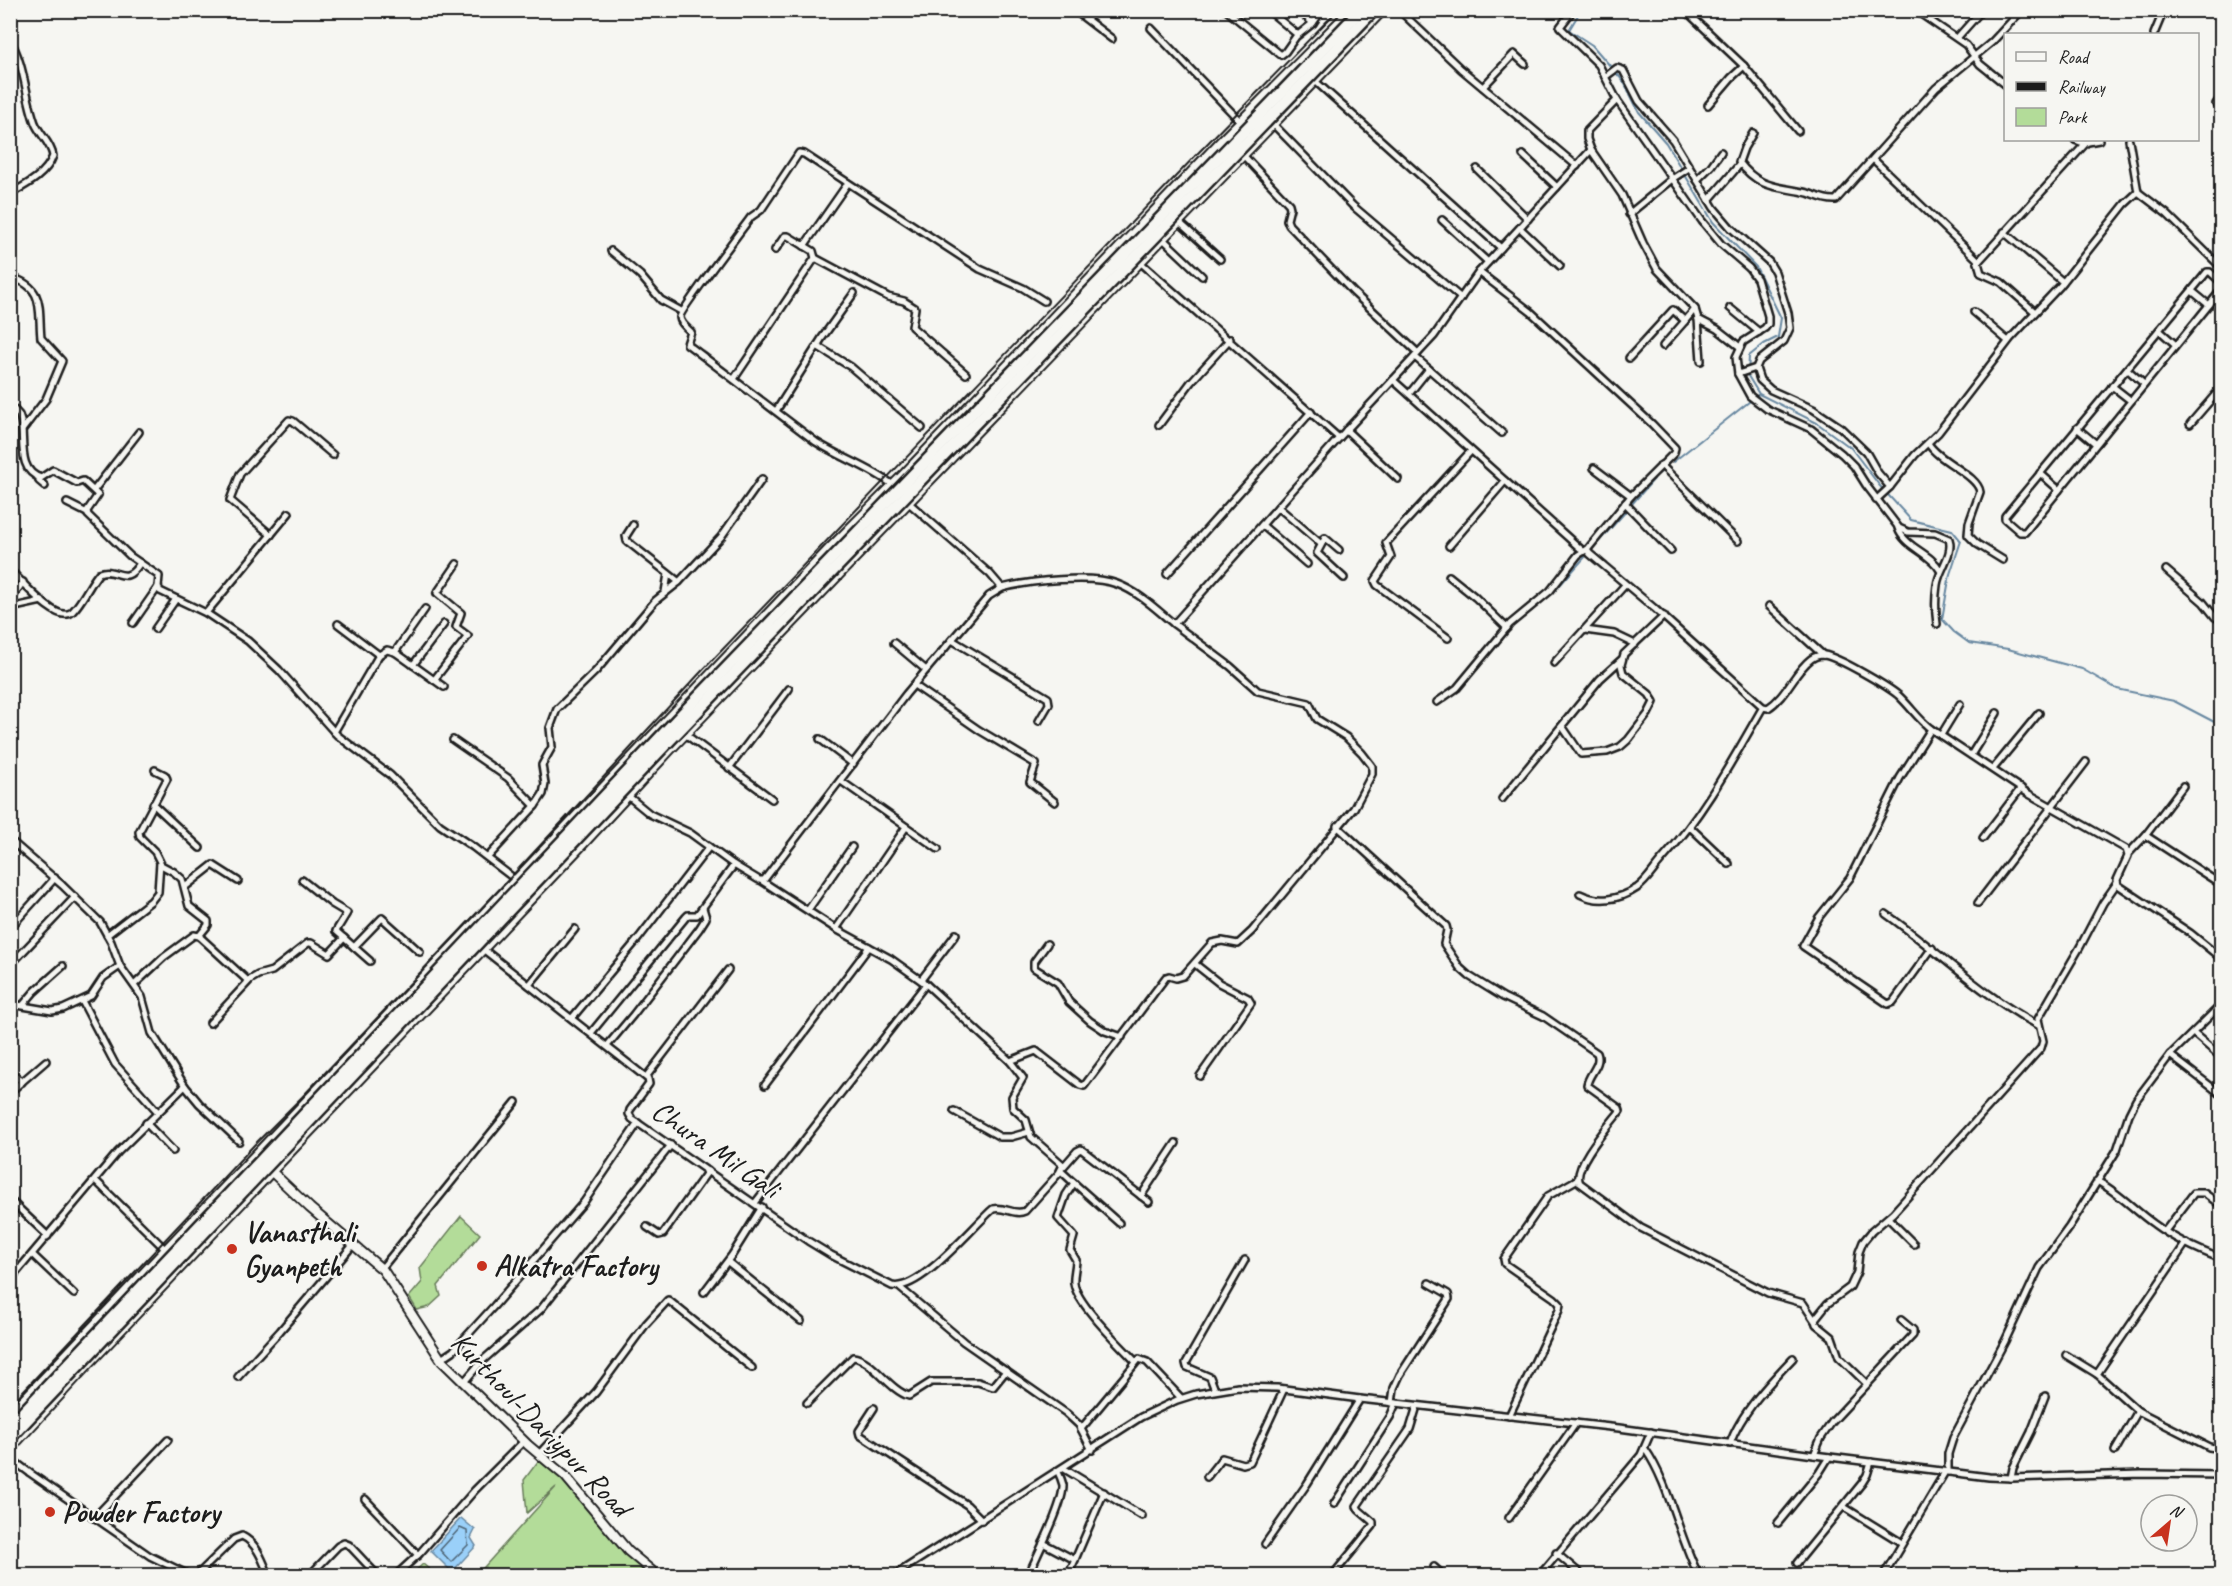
<svg xmlns="http://www.w3.org/2000/svg" width="2232" height="1586" font-family="Caveat,sans-serif">
<rect width="100%" height="100%" fill="#f6f6f2"/>
<filter id="ink" filterUnits="userSpaceOnUse"><feTurbulence type="fractalNoise" baseFrequency=".0167" numOctaves="2"/><feDisplacementMap in="SourceGraphic" scale="12" xChannelSelector="R" yChannelSelector="G"/><feConvolveMatrix kernelMatrix="1 2 1 2 8 2 1 2 1" color-interpolation-filters="sRGB"/></filter>
<g filter="url(#ink)">
<g fill="#b3dc99" stroke="#687c5a" stroke-width="1.5">
<polygon points="461,1216 480,1234 438,1286 441,1296 429,1307 417,1310 409,1297 422,1282 420,1268"/>
<polygon points="539,1460 563,1479 652,1570 647,1576 476,1576 556,1487 527,1513 524,1480"/>
<polygon points="423,1564 436,1575 411,1575"/>
</g>
<polygon fill="#9ad0f9" stroke="#6888a1" stroke-width="1.5" points="461,1518 475,1530 471,1538 476,1546 452,1572 431,1551"/>
<g fill="none" stroke-linecap="round" stroke-linejoin="round">
<polygon stroke="#4e6474" stroke-width="1.5" points="460,1528 467,1531 468,1545 451,1562 440,1550"/>
<g stroke="#6888a1" stroke-width="2">
<polyline points="1581,10 1569,30 1592,45 1624,82 1639,112 1666,143 1713,222 1756,267 1781,318 1778,337 1764,344 1749,356 1748,376 1759,394 1817,423 1851,448 1879,485 1911,520 1952,530 1961,541 1950,574 1942,619 1954,632 1969,643 2008,649 2082,669 2117,689 2174,701 2222,726"/>
<polyline points="1673,462 1759,394"/>
<polyline points="1657,475 1664,470"/>
<polyline points="1631,505 1654,479"/>
<polyline points="1551,595 1628,509"/>
</g>
<g stroke="#1c1c1c" stroke-width="10">
<g id="street">
<polyline points="1074,10 1112,39"/>
<polyline points="1226,10 1281,55 1285,52 1297,35"/>
<polyline points="1268,10 1298,35 1313,23 1322,10"/>
<polyline points="1298,10 1313,23"/>
<polyline points="1399,10 1461,69 1577,166"/>
<polyline points="1573,10 1560,27 1599,65 1617,100 1587,131 1587,139 1591,150"/>
<polyline points="1685,10 1744,66 1798,131"/>
<polyline points="1915,10 1966,45 1980,64 2006,85"/>
<polyline points="1151,28 1240,121"/>
<polyline points="2154,34 2164,10"/>
<polyline points="1957,38 1982,10"/>
<path d="M 10,40 C 25,65 25,96 35,123 C 40,135 51,143 53,156 C 47,174 26,185 10,194"/>
<polyline points="1605,77 1617,68 1623,70 1639,101 1673,140 1714,208 1731,228 1769,262 1775,272 1788,313 1790,328 1784,341 1759,361 1756,368 1760,380 1771,390 1813,409 1840,427 1866,452 1878,473 1890,487 1876,500"/>
<polyline points="1314,80 1501,248"/>
<polyline points="1483,87 1514,54 1525,64"/>
<path d="M 1617,100 L 1702,221 L 1721,244 L 1749,268 L 1757,279 L 1768,316 L 1768,324 L 1765,328 L 1743,342 L 1736,357 L 1738,374 L 1750,396 L 1767,409 L 1811,429 L 1842,454 L 1854,466 L 1866,485 L 1899,528 L 1908,532 L 1935,533 L 1949,539 C 1954,554 1939,569 1937,585 C 1935,598 1935,610 1937,624"/>
<polyline points="2216,104 2222,96"/>
<polyline points="1708,105 1731,78 1744,66"/>
<polyline points="1273,124 1353,206 1461,298"/>
<path d="M 1753,133 L 1744,148 L 1739,162 C 1760,190 1779,186 1808,193 C 1817,196 1826,201 1836,200 L 1936,88 L 1992,42 L 2022,10"/>
<polyline points="2075,140 2083,143 2099,140"/>
<polyline points="2129,140 2138,192 2167,214 2222,268"/>
<polyline points="1243,155 1289,204 1290,208 1287,220 1289,225 1354,293 1418,353"/>
<polyline points="1523,155 1557,187"/>
<polyline points="1873,159 1977,259 1981,273 2001,282 2035,312"/>
<polyline points="1477,169 1528,219"/>
<polyline points="1697,180 1711,166 1721,152"/>
<polyline points="1709,200 1740,164"/>
<polyline points="1629,214 1672,179 1689,168"/>
<polyline points="1442,220 1488,262"/>
<polyline points="1179,222 1220,259"/>
<polyline points="1520,228 1560,266"/>
<polyline points="2004,232 2063,282"/>
<polyline points="1161,237 1202,276"/>
<polyline points="804,246 848,183"/>
<polyline points="611,251 640,275 661,300 681,311"/>
<polyline points="815,258 888,297 904,301 915,308 912,327 966,374"/>
<polyline points="1140,262 1339,438"/>
<polyline points="1978,262 2087,142"/>
<path d="M 1479,272 L 1531,312 L 1652,424 L 1675,448 L 1674,453 L 1631,496 L 1587,550 L 1590,554 L 1654,608 L 1763,707 L 1768,708 C 1786,697 1794,672 1811,659 C 1815,656 1819,655 1824,655 C 1838,657 1887,686 1898,695 C 1910,706 1918,719 1931,729 L 2029,794 L 2126,849 L 2128,856 L 2117,880 L 2118,885 L 2190,933 L 2222,959"/>
<path d="M 10,277 C 46,287 38,310 41,338 L 62,361 L 46,399 L 23,429"/>
<polyline points="2222,283 2210,272 2207,272 2005,516 2005,519 2020,532 2025,532 2222,289"/>
<polyline points="2192,291 2209,305"/>
<polyline points="1730,308 1759,332"/>
<polyline points="1974,312 2008,341"/>
<polyline points="1698,319 1717,329 1740,347"/>
<polyline points="2159,330 2176,345"/>
<polyline points="817,346 851,367 922,428"/>
<polyline points="1663,346 1685,321"/>
<polyline points="1415,357 1502,433"/>
<polyline points="1629,358 1673,310 1685,321 1695,309"/>
<polyline points="2127,369 2144,384"/>
<polyline points="1738,374 1756,368"/>
<polyline points="734,379 815,258 813,251 788,236 785,236 775,250"/>
<polyline points="1393,380 1583,551"/>
<polyline points="2112,386 2130,400"/>
<polyline points="1409,394 1429,369"/>
<path d="M 10,405 L 19,415 L 21,421 C 25,440 17,471 41,478 L 53,470 L 77,483 L 83,481 L 98,495 L 87,511 L 88,515 L 130,556 L 159,576 L 158,587 L 160,591 L 206,613 L 248,641 L 279,670 L 337,735 L 390,775 L 440,825 L 473,847 L 516,880"/>
<polyline points="776,411 822,338 854,293"/>
<polyline points="2190,424 2222,387"/>
<polyline points="1159,425 1191,382 1230,339"/>
<polyline points="2077,428 2095,443"/>
<polyline points="1346,430 1398,479"/>
<path d="M 1928,443 C 1939,462 1978,475 1980,492 L 1969,523 L 1968,535 L 1977,544 L 2003,560"/>
<polyline points="1661,465 1738,541"/>
<polyline points="1594,468 1631,496"/>
<polyline points="2040,473 2059,490"/>
<polyline points="39,478 39,481 45,486"/>
<path d="M 893,485 C 870,467 841,458 816,442 L 687,344 L 691,332 C 687,328 680,323 680,317 C 680,311 742,229 751,217 L 761,210 L 799,153 L 804,154 L 980,269 L 1023,288 L 1044,301"/>
<polyline points="1890,487 1915,455 1938,433 2011,338 2060,286 2125,204 2138,192"/>
<polyline points="94,490 139,432"/>
<polyline points="67,503 87,513"/>
<path d="M 909,503 L 990,574 L 1002,588 C 1029,581 1092,574 1117,584 C 1139,592 1157,610 1174,624 L 1339,438 L 1434,336 L 1479,272 L 1591,150 L 1622,195 L 1643,243 L 1657,269 L 1695,309 L 1698,319 L 1701,361"/>
<polyline points="1625,503 1671,551"/>
<polyline points="1278,507 1321,544"/>
<polyline points="633,525 626,536 627,541 679,582"/>
<polyline points="1262,525 1307,564"/>
<path d="M 1898,528 C 1905,548 1930,552 1940,570"/>
<polyline points="271,535 230,500 240,474 289,420 293,421 333,455"/>
<polyline points="1449,546 1505,481"/>
<polyline points="1339,550 1325,538 1317,553 1344,578"/>
<path d="M 10,570 C 21,580 57,625 72,612 C 83,601 89,585 99,573 C 118,566 124,588 140,563"/>
<polyline points="2166,570 2203,602 2215,617 2222,621"/>
<polyline points="1167,574 1311,412"/>
<polyline points="1449,576 1475,597 1507,628"/>
<polyline points="665,592 668,574"/>
<polyline points="10,601 23,582"/>
<polyline points="1769,606 1823,655"/>
<polyline points="10,608 42,601"/>
<polyline points="206,613 289,513"/>
<polyline points="133,623 158,587"/>
<polyline points="155,629 176,599"/>
<polyline points="1585,630 1614,634 1635,644"/>
<polyline points="1448,638 1377,585 1375,581 1391,557 1386,543 1471,451"/>
<polyline points="952,640 1048,698 1049,704 1039,721"/>
<polyline points="894,643 926,670"/>
<polyline points="395,652 425,609"/>
<polyline points="379,655 387,650 395,652 444,687"/>
<polyline points="1554,663 1625,585"/>
<polyline points="413,665 444,624"/>
<polyline points="434,680 468,636 456,627 461,613 437,593 457,564"/>
<polyline points="914,685 979,730 1036,764 1030,782 1055,802"/>
<polyline points="1437,702 1457,688 1510,624 1550,591 1578,555 1586,550"/>
<polyline points="1562,726 1581,754 1607,752 1620,747 1628,740 1648,714 1654,702 1649,694 1623,673 1621,665 1624,654 1664,616"/>
<polyline points="1931,729 1900,778 1850,878 1819,917 1803,946 1888,1004 1893,1002 1932,948"/>
<polyline points="334,732 379,655 338,624"/>
<polyline points="685,734 772,799"/>
<polyline points="1941,735 1960,704"/>
<polyline points="820,739 853,764"/>
<polyline points="453,740 508,778 535,806"/>
<polyline points="1971,755 1997,713"/>
<polyline points="729,768 789,689"/>
<polyline points="1993,769 2039,713"/>
<polyline points="841,781 938,849"/>
<polyline points="628,796 650,814 690,833 734,865 759,880 764,880 906,694 989,596 1002,588"/>
<polyline points="1502,799 1600,679 1621,660"/>
<polyline points="153,804 200,848"/>
<path d="M 1337,826 L 1446,926 L 1447,930 L 1444,944 L 1460,968 L 1469,976 L 1503,997 L 1543,1016 L 1597,1053 C 1602,1065 1588,1074 1587,1085 L 1619,1108 L 1620,1111 C 1609,1125 1571,1168 1580,1183 L 1641,1228 L 1768,1293 L 1803,1303 L 1815,1321"/>
<polyline points="1690,827 1729,864"/>
<polyline points="2145,836 2183,786"/>
<polyline points="1983,838 2021,788"/>
<polyline points="10,840 62,885 100,922 111,942 120,966 142,997 152,1033 185,1086 199,1103 239,1141"/>
<polyline points="2129,853 2145,836 2148,837 2222,885"/>
<polyline points="488,857 535,806 543,794 545,784 542,765 552,747 550,728 557,709 596,671 655,601 679,582 721,537 762,479"/>
<polyline points="161,865 174,872 182,879 189,906 208,921 208,925 199,936"/>
<polyline points="302,880 332,904 347,913 336,931 370,961"/>
<polyline points="185,887 213,865 238,881"/>
<path d="M 1580,894 C 1598,903 1619,900 1637,888 C 1647,881 1653,870 1661,861 C 1703,815 1732,761 1763,707"/>
<polyline points="1978,903 2086,762"/>
<polyline points="808,910 852,847"/>
<path d="M 1886,914 C 1937,950 1982,996 2038,1025"/>
<polyline points="10,928 55,878"/>
<polyline points="836,929 906,827"/>
<polyline points="107,935 151,901 158,892 160,862 155,852 140,837 139,832 167,779 165,775 155,770"/>
<polyline points="1047,944 1034,962 1034,968 1058,983 1069,1002 1090,1021 1105,1031 1122,1037"/>
<polyline points="354,947 382,918 420,952"/>
<path d="M 483,949 L 648,1079 L 649,1084 L 630,1110 L 629,1114 L 632,1119 L 808,1241 L 831,1255 L 892,1286 C 920,1292 973,1226 993,1209 C 1005,1206 1014,1216 1025,1211 L 1059,1173 L 1063,1165 L 1031,1137 L 1026,1120 L 1013,1108 L 1012,1097 L 1023,1078 L 1010,1061 L 926,984 L 891,959 L 836,929 L 762,881"/>
<polyline points="17,958 75,897"/>
<polyline points="1195,964 1219,983 1248,998 1251,1003 1200,1076"/>
<polyline points="921,980 956,934"/>
<polyline points="134,985 164,957 194,935 199,936 248,981 258,975 272,971 308,943 311,943 329,954 344,938"/>
<polyline points="529,985 575,929"/>
<polyline points="82,1001 115,1064 158,1112"/>
<polyline points="23,1005 34,992 63,966"/>
<polyline points="10,1007 17,1005 52,1011 63,1009 91,996 103,978 120,966"/>
<polyline points="572,1018 638,939 709,847"/>
<polyline points="210,1023 249,981"/>
<polyline points="591,1033 686,917 688,915 697,915 734,865"/>
<polyline points="2193,1033 2222,1058"/>
<polyline points="607,1046 633,1015 699,929 706,918 703,908"/>
<polyline points="2170,1055 2222,1095"/>
<polyline points="1010,1061 1036,1051 1080,1085 1084,1086 1166,977 1169,976 1176,978 1183,976 1212,943 1222,941 1238,944 1252,931 1354,808 1372,774 1372,766 1362,753 1346,737 1317,719 1309,703 1258,691 1230,666 1174,624"/>
<polyline points="10,1071 22,1082"/>
<polyline points="646,1077 728,970"/>
<polyline points="765,1085 869,947"/>
<polyline points="10,1092 46,1061"/>
<polyline points="954,1111 1000,1137 1011,1137 1029,1132"/>
<polyline points="146,1123 173,1151"/>
<polyline points="1063,1167 1077,1151 1081,1149 1149,1202"/>
<path d="M 1061,1171 L 1074,1183 L 1066,1195 L 1058,1218 L 1074,1236 L 1070,1250 L 1076,1260 C 1076,1267 1073,1276 1074,1283 C 1076,1303 1120,1345 1135,1361"/>
<polyline points="95,1180 166,1250"/>
<path d="M 2097,1181 C 2118,1192 2134,1210 2154,1224 C 2174,1239 2198,1250 2222,1259"/>
<polyline points="1074,1183 1119,1223"/>
<polyline points="1141,1196 1176,1143"/>
<polyline points="10,1200 48,1236"/>
<polyline points="755,1203 926,984"/>
<polyline points="1888,1218 1914,1244"/>
<polyline points="647,1227 659,1235 663,1234 708,1171"/>
<polyline points="2165,1231 2194,1193 2204,1193 2222,1206"/>
<polyline points="33,1255 74,1294"/>
<polyline points="728,1262 801,1321"/>
<polyline points="381,1269 516,1102"/>
<polyline points="10,1280 118,1152 185,1086"/>
<polyline points="899,1287 964,1342 1066,1413 1079,1425 1092,1450"/>
<polyline points="704,1292 732,1255 762,1207"/>
<polyline points="2066,1355 2097,1374 2138,1411 2209,1447 2222,1449"/>
<polyline points="441,1359 453,1351 494,1306 584,1202 638,1123"/>
<polyline points="2097,1374 2186,1243"/>
<polyline points="238,1377 280,1331 353,1245"/>
<polyline points="464,1382 482,1361 541,1309 671,1145"/>
<polyline points="1867,1384 1839,1357 1832,1337 1816,1324 1815,1319 1827,1304 1850,1287 1857,1272 1859,1252 1863,1242 1872,1231 1893,1213 2041,1048 2043,1041 2038,1019 2080,947 2103,903 2117,883"/>
<polyline points="1215,1390 1210,1377 1187,1367 1186,1363 1245,1260"/>
<path d="M 807,1403 L 853,1357 C 872,1359 889,1390 909,1396 L 931,1382 L 978,1382 L 993,1387 L 1006,1371"/>
<polyline points="1392,1403 1394,1388 1400,1375 1449,1299 1448,1294 1429,1283"/>
<polyline points="874,1408 859,1431 860,1435 967,1505 982,1520"/>
<polyline points="1509,1416 1559,1310 1560,1304 1554,1298 1505,1264 1504,1259 1548,1196 1578,1179"/>
<polyline points="1081,1429 1139,1359 1147,1362 1181,1398"/>
<path d="M 1730,1444 C 1740,1414 1771,1381 1793,1358"/>
<path d="M 1645,1449 C 1670,1485 1678,1535 1699,1576"/>
<polyline points="2115,1451 2138,1411"/>
<polyline points="539,1454 596,1392 646,1324 668,1300 752,1368"/>
<polyline points="1814,1455 1821,1438 1832,1422 1913,1335 1913,1330 1901,1320"/>
<polyline points="10,1458 30,1473 150,1556 191,1576"/>
<polyline points="1063,1468 1142,1516"/>
<polyline points="1948,1472 1948,1454 1953,1438 2005,1341 2039,1268 2069,1227 2117,1150 2129,1114 2136,1100 2170,1055 2222,1004"/>
<polyline points="1207,1477 1222,1458 1243,1464 1250,1462 1284,1389"/>
<polyline points="2011,1478 2013,1468 2031,1432 2045,1396"/>
<polyline points="365,1499 418,1555"/>
<polyline points="1334,1504 1390,1417 1396,1403"/>
<polyline points="1844,1507 1902,1543"/>
<polyline points="94,1518 168,1440"/>
<polyline points="1509,1518 1576,1423"/>
<polyline points="1778,1523 1819,1473 1829,1457"/>
<polyline points="1043,1543 1075,1560"/>
<polyline points="1265,1544 1307,1484 1360,1399"/>
<polyline points="1556,1553 1583,1576"/>
<polyline points="1797,1563 1862,1483 1867,1475 1871,1462"/>
<polyline points="1434,1567 1444,1576"/>
<path d="M 196,1576 L 234,1539 L 242,1536 C 257,1543 263,1561 269,1576"/>
<polyline points="309,1576 338,1546 344,1543 349,1545 378,1576"/>
<polyline points="395,1576 420,1553 475,1490 524,1441"/>
<polyline points="893,1576 1141,1417 1177,1400 1196,1394 1238,1387 1277,1388 1360,1399 1619,1428 1814,1455 1989,1477 2011,1478 2142,1474 2222,1475"/>
<path d="M 1028,1576 C 1036,1557 1064,1504 1063,1485 C 1062,1481 1060,1476 1058,1472"/>
<polyline points="1068,1576 1104,1492"/>
<polyline points="1332,1576 1373,1526 1373,1522 1359,1510 1357,1506 1410,1429 1417,1406"/>
<polyline points="1539,1576 1641,1455 1651,1432"/>
<polyline points="1883,1576 1945,1472"/>
</g>
</g>
<g stroke="#1c1c1c" stroke-width="12">
<g id="secondary">
<polyline points="272,1172 310,1208 383,1270 442,1361 528,1445 565,1476 628,1551 658,1576"/>
<polyline points="10,1414 830,548 905,473 1223,139 1351,10"/>
<polyline points="10,1449 81,1372 584,843 670,750 1383,10"/>
</g>
</g>
<use href="#street" stroke="#f6f6f2" stroke-width="5"/>
<use href="#secondary" stroke="#f6f6f2" stroke-width="8"/>
<polyline stroke="#1c1c1c" stroke-width="2" points="10,1405 255,1144 302,1097 510,878 700,673 1199,152 1338,10"/>
<g stroke="#1c1c1c" stroke-width="15" stroke-linecap="butt">
<g id="highway-bridge">
<polyline points="10,1426 683,713 1361,10"/>
<polyline points="10,1438 670,740 1374,10"/>
</g>
</g>
<use href="#highway-bridge" stroke="#f6f6f2" stroke-width="10"/>
</g>
</g>
<g fill="#c8321e" stroke="#f6f6f2" stroke-width="2">
<circle cx="232" cy="1249" r="6"/>
<circle cx="482" cy="1266" r="6"/>
<circle cx="50" cy="1512" r="6"/>
</g>
<g text-anchor="middle" dominant-baseline="central" stroke-width="4.5" stroke-linejoin="round" paint-order="stroke">
<g font-size="30" fill="#1c1c1c" stroke="#f6f6f2">
<text transform="translate(716 1149) rotate(35)">Chura Mil Gali</text>
<text transform="translate(541 1424) rotate(46)">Kurthoul-Dariypur Road</text>
</g>
<g font-size="30" font-weight="bold" fill="#1c1c1c" stroke="#f6f6f2" text-anchor="start">
<text x="244" y="1232">Vanasthali<tspan x="244" dy="34">Gyanpeth</tspan></text>
<text x="494" y="1266">Alkatra Factory</text>
<text x="62" y="1512">Powder Factory</text>
</g>
</g>
<rect width="2232" height="1586" fill="none" stroke="#f6f6f2" stroke-width="36"/>
<rect x="18" y="18" width="2196" height="1550" fill="none" stroke="#1c1c1c" stroke-width="2" filter="url(#ink)"/>
<rect x="2004" y="33" width="195" height="108" fill="#f6f6f2" stroke="#9f9f9c" stroke-width="1.5"/>
<rect x="2016" y="52" width="30" height="9" fill="#f6f6f2" stroke="#9f9f9c" stroke-width="1.5"/>
<text x="2058" y="63" font-size="18" fill="#1c1c1c">Road</text>
<rect x="2016" y="82" width="30" height="9" fill="#1c1c1c" stroke="#9f9f9c" stroke-width="1.5"/>
<text x="2058" y="93" font-size="18" fill="#1c1c1c">Railway</text>
<rect x="2016" y="108" width="30" height="18" fill="#b3dc99" stroke="#9f9f9c" stroke-width="1.5"/>
<text x="2058" y="123" font-size="18" fill="#1c1c1c">Park</text>
<g transform="translate(2169 1523) rotate(29)"><circle r="28" fill="#f6f6f2" stroke="#9f9f9c" stroke-width="1.5"/>
<path d="M0-4.5L10 22L0 15L-10 22Z" fill="#c8321e"/>
<text y="-9" font-size="16" font-weight="bold" text-anchor="middle" fill="#1c1c1c">N</text>
</g>
</svg>
